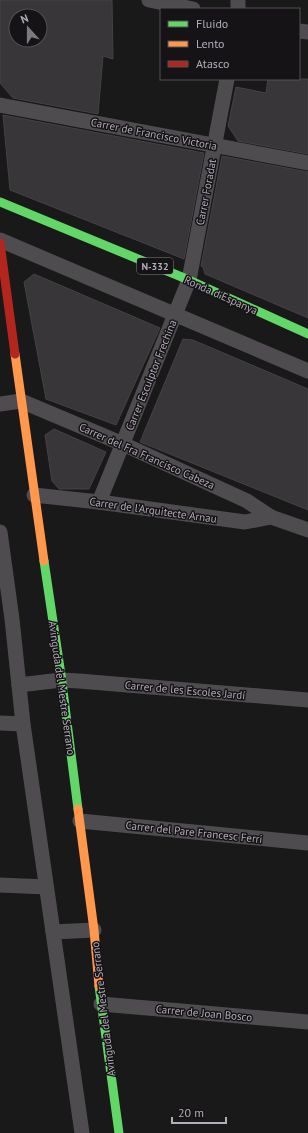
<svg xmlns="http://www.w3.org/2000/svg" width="308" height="1133" font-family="'PT Sans',sans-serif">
<rect width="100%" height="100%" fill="#191919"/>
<g fill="#383638" stroke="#444245" fill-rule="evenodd">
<path d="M 0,0 L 112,0 L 113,59 L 103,56 L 98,114 L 13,98 L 0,83 ZM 16,16 L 40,16 L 40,40 L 16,40 Z"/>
<polygon points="268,79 308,79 308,154 238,141 228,126 236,87 266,93"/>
<polygon points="3,115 204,153 184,259 10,190"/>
<polygon points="222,156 308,172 308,318 205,274 203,267 201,266"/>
<polygon points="34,274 160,328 116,425 46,399 24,282"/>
<polygon points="183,339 193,340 308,389 308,510 140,442"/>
<polygon points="54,429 106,452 89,489 59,489 52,481 45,435"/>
</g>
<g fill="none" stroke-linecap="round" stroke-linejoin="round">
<g stroke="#4e4c4f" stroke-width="15">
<polyline points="149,0 193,9"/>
<polyline points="238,0 238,9"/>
<polyline points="299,31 308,32"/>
<polyline points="0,105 308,163"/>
<polyline points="0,240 308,371"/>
<polyline points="0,404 21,401 123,444 247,501 271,517 308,530"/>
<polyline points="34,495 99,502 245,522 271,517"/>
<polyline points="99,502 189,280 227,79"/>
<polyline points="0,532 12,619 23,724 82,1133"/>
<polyline points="19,685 61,680 79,681 308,700"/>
<polyline points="0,723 23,724"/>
<polyline points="80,821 308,843"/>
<polyline points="0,885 46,887"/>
<polyline points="53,932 94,930"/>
<polyline points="101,1004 308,1022"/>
</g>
<g stroke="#63d668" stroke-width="9">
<polyline points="0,202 189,280 308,334"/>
<polyline points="44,561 61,675 78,809"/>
<polyline points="99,986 119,1133"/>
</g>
<g stroke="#ff974d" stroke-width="9">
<polyline points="15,354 44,561"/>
<polyline points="78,809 94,930 99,986"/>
</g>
<polyline stroke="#b3261e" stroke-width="9" points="0,243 15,354"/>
</g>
<g text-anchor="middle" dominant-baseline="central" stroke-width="3" stroke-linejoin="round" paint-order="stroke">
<rect fill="#151315" stroke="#847e88" stroke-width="1" x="137" y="258" width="36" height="16" rx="3"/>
<g font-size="10" font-weight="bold" fill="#b3acb9">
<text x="155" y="266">N-332</text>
</g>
<g font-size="11" fill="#b3acb9" stroke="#151315">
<text transform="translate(154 134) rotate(11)">Carrer de Francisco Victoria</text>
<text transform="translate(206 192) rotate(-79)">Carrer Foradat</text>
<text transform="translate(221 295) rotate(24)">Ronda d'Espanya</text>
<text transform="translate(151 375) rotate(-68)">Carrer Esculptor Frechina</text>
<text transform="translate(147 456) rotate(24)">Carrer del Fra Francisco Cabeza</text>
<text transform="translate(153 510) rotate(8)">Carrer de l'Arquitecte Arnau</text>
<text transform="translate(62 688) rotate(82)">Avinguda del Mestre Serrano</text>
<text transform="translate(185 690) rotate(5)">Carrer de les Escoles Jardí</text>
<text transform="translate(194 832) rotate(6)">Carrer del Pare Francesc Ferri</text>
<text transform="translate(103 1009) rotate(-97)">Avinguda del Mestre Serrano</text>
<text transform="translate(204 1013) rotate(5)">Carrer de Joan Bosco</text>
</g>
</g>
<rect x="160" y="8" width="140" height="72" fill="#151315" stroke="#545057"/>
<rect x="168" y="21" width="20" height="6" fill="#63d668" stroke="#545057"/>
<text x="196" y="28" font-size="12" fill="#b3acb9">Fluido</text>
<rect x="168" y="41" width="20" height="6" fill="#ff974d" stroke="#545057"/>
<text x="196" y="48" font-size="12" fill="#b3acb9">Lento</text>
<rect x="168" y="61" width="20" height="6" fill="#b3261e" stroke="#545057"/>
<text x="196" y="68" font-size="12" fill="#b3acb9">Atasco</text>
<g transform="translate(28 28) rotate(339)"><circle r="19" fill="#151315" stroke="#545057"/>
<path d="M0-3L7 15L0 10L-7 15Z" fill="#7d7981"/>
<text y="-6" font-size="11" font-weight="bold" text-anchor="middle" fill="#b3acb9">N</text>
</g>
<path d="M172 1117v6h54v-6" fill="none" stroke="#b3acb9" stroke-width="2"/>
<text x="178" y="1117" font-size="12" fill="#b3acb9" stroke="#151315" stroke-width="3" paint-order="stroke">20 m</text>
</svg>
